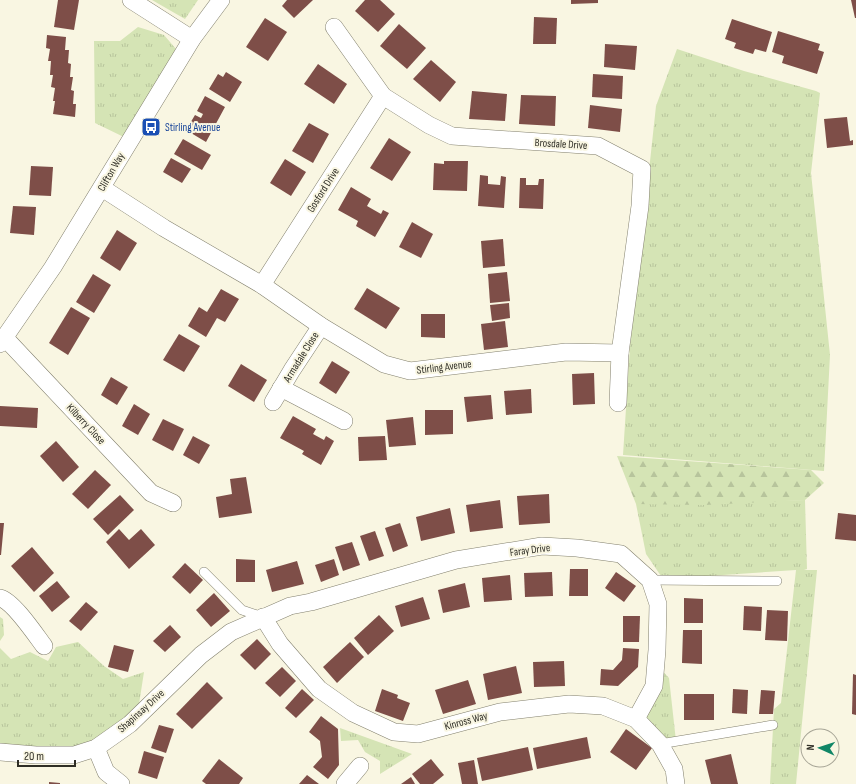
<svg xmlns="http://www.w3.org/2000/svg" width="856" height="784" font-family="'Sofia Sans Condensed',sans-serif">
<defs>
<pattern id="grass-tufts" width="24" height="20" patternUnits="userSpaceOnUse"><rect width="24" height="20" fill="#d5e4b5"/><path d="M3 7l-1-3M5 7V3M7 7l1-3M15 17l-1-3M17 17v-4M19 17l1-3" fill="none" stroke="#b7c49c"/></pattern>
<pattern id="forest-firs" width="22" height="20" patternUnits="userSpaceOnUse"><rect width="22" height="20" fill="#d5e4b5"/><path d="M5 1l3.5 6h-7zM16 11l3.5 6h-7z" fill="#b7c49c"/></pattern>
</defs>
<rect width="100%" height="100%" fill="#f9f6e2"/>
<g fill="url(#grass-tufts)">
<polygon points="152,0 198,0 185,19"/>
<polygon points="138,27 164,35 182,56 130,140 95,123 94,41 120,41"/>
<polygon points="677,49 744,71 816,91 820,93 811,173 830,355 824,471 623,455 630,346 656,106"/>
<polygon points="805,500 807,569 804,570 817,570 796,784 770,784 774,709 781,703 796,570 663,579 646,554 636,504"/>
<polygon points="0,617 3,619 4,635 0,641"/>
<polygon points="78,642 104,666 123,679 144,672 137,717 96,748 0,751 0,648 11,659 30,652 48,661 56,647"/>
<polygon points="656,664 669,678 676,741 660,744 636,719"/>
<polygon points="340,728 412,754 380,774 380,761 365,752 358,740 341,741"/>
</g>
<polygon fill="url(#forest-firs)" points="617,456 811,470 824,483 805,500 704,505 636,504"/>
<g fill="#7e4e48">
<polygon points="58,0 79,0 74,30 54,27"/>
<polygon points="287,0 313,0 294,18 282,6"/>
<polygon points="365,0 380,0 395,14 378,32 355,11"/>
<polygon points="571,0 598,0 598,3 571,4"/>
<polygon points="851,0 856,0 856,18 855,18"/>
<polygon points="534,17 557,18 556,44 533,44"/>
<polygon points="265,18 287,32 268,61 246,47"/>
<polygon points="732,19 772,32 766,52 755,49 753,54 734,48 736,43 725,39"/>
<polygon points="399,24 426,48 407,69 380,46"/>
<polygon points="778,31 820,44 818,50 824,52 817,74 782,63 784,56 772,52"/>
<polygon points="47,35 66,37 65,50 69,50 68,63 71,64 70,77 73,77 71,90 74,91 73,104 76,104 75,117 53,114 55,101 53,101 55,88 51,87 53,75 50,75 51,61 48,61 50,49 46,48"/>
<polygon points="605,44 637,46 635,70 604,67"/>
<polygon points="431,60 456,82 440,102 413,79"/>
<polygon points="318,64 347,84 334,104 304,84"/>
<polygon points="226,72 242,82 230,102 209,89 218,74 223,77"/>
<polygon points="593,74 623,76 622,99 592,97"/>
<polygon points="472,91 507,94 505,121 469,119"/>
<polygon points="521,95 556,96 555,126 519,124"/>
<polygon points="205,96 225,107 206,142 186,130 195,115 201,118 203,114 197,111"/>
<polygon points="590,105 622,109 620,132 588,128"/>
<polygon points="847,117 850,141 853,140 853,145 827,148 824,119"/>
<polygon points="309,123 329,134 313,163 292,151"/>
<polygon points="389,138 411,152 392,181 370,168"/>
<polygon points="183,139 211,155 202,170 174,154"/>
<polygon points="171,158 191,169 182,183 163,172"/>
<polygon points="285,159 306,172 291,196 270,183"/>
<polygon points="444,161 468,161 467,191 433,190 434,163 444,164"/>
<polygon points="31,166 53,167 51,196 29,195"/>
<polygon points="480,175 488,176 488,184 500,185 501,176 506,177 504,208 478,206"/>
<polygon points="520,178 526,178 526,185 538,185 539,179 544,179 543,209 519,208"/>
<polygon points="351,187 371,199 367,206 381,214 383,210 389,213 375,237 356,226 358,221 338,210"/>
<polygon points="13,206 36,207 34,235 10,233"/>
<polygon points="412,222 433,234 421,258 399,247"/>
<polygon points="117,230 137,243 120,271 100,258"/>
<polygon points="503,239 505,266 483,268 481,241"/>
<polygon points="507,272 510,301 490,303 488,274"/>
<polygon points="93,274 111,285 94,313 76,302"/>
<polygon points="367,288 400,308 386,329 354,309"/>
<polygon points="221,289 239,299 225,322 217,318 206,337 188,326 199,307 207,312"/>
<polygon points="509,303 510,318 492,321 490,305"/>
<polygon points="71,307 90,318 68,355 49,343"/>
<polygon points="421,314 445,314 445,338 421,337"/>
<polygon points="505,321 508,347 484,350 481,324"/>
<polygon points="179,334 200,346 184,372 163,360"/>
<polygon points="332,361 350,372 336,394 319,383"/>
<polygon points="241,364 267,380 254,402 228,386"/>
<polygon points="594,373 595,404 573,405 572,374"/>
<polygon points="111,377 128,387 117,405 101,395"/>
<polygon points="531,389 532,413 506,415 504,391"/>
<polygon points="491,395 493,419 467,422 464,397"/>
<polygon points="134,404 150,414 138,435 122,426"/>
<polygon points="0,406 38,408 37,428 0,426"/>
<polygon points="425,410 453,410 453,434 425,435"/>
<polygon points="293,416 316,429 313,434 324,440 326,436 334,441 321,465 302,454 304,451 280,438"/>
<polygon points="413,417 416,445 389,447 386,420"/>
<polygon points="163,419 184,429 173,451 152,440"/>
<polygon points="193,436 210,445 199,464 183,455"/>
<polygon points="385,436 387,460 359,461 358,437"/>
<polygon points="56,441 79,467 63,482 40,456"/>
<polygon points="95,470 111,485 88,509 72,494"/>
<polygon points="246,477 252,513 219,518 216,497 232,494 230,479"/>
<polygon points="549,494 550,523 519,525 517,496"/>
<polygon points="120,495 134,510 108,535 93,519"/>
<polygon points="500,500 503,528 470,532 466,505"/>
<polygon points="450,508 455,533 421,541 416,517"/>
<polygon points="838,513 856,515 856,541 835,539"/>
<polygon points="0,523 4,523 1,555 0,555"/>
<polygon points="400,523 408,546 393,552 385,528"/>
<polygon points="119,529 129,540 141,529 155,545 129,569 106,542"/>
<polygon points="375,531 384,556 369,561 360,536"/>
<polygon points="352,542 360,565 343,571 335,547"/>
<polygon points="32,547 54,573 34,592 11,566"/>
<polygon points="236,559 255,560 255,582 236,582"/>
<polygon points="334,559 339,575 321,582 315,565"/>
<polygon points="297,561 304,584 272,592 266,570"/>
<polygon points="185,563 203,580 190,594 172,577"/>
<polygon points="570,569 588,569 588,596 569,596"/>
<polygon points="552,572 553,596 525,597 524,573"/>
<polygon points="616,572 636,586 624,602 605,588"/>
<polygon points="510,575 512,600 484,602 482,578"/>
<polygon points="57,581 70,597 52,612 39,596"/>
<polygon points="465,583 470,607 443,613 438,590"/>
<polygon points="214,593 230,611 211,627 196,610"/>
<polygon points="423,597 430,619 401,627 395,606"/>
<polygon points="684,598 703,599 703,623 684,623"/>
<polygon points="86,602 98,612 81,631 69,621"/>
<polygon points="744,606 762,607 761,631 743,630"/>
<polygon points="767,610 788,611 787,641 765,640"/>
<polygon points="379,615 394,631 368,655 354,638"/>
<polygon points="623,616 640,616 639,642 623,642"/>
<polygon points="170,625 181,637 165,652 153,641"/>
<polygon points="683,630 702,630 702,664 682,663"/>
<polygon points="257,639 271,654 255,670 240,655"/>
<polygon points="350,642 364,657 337,683 323,667"/>
<polygon points="114,645 134,650 128,672 108,667"/>
<polygon points="623,648 639,649 638,667 618,686 600,685 601,669 613,670 622,660"/>
<polygon points="564,661 565,686 534,687 533,662"/>
<polygon points="516,666 522,693 488,700 483,674"/>
<polygon points="282,667 296,681 280,697 265,683"/>
<polygon points="853,674 856,675 856,715 852,714"/>
<polygon points="468,680 476,704 443,714 435,690"/>
<polygon points="207,682 223,698 192,729 176,714"/>
<polygon points="302,689 314,700 296,718 285,708"/>
<polygon points="382,689 398,695 397,698 410,703 403,721 375,711"/>
<polygon points="733,689 748,690 747,714 732,713"/>
<polygon points="761,690 775,691 773,714 759,714"/>
<rect x="684" y="694" width="30" height="26"/>
<polygon points="321,716 338,729 339,765 328,779 313,767 322,757 320,741 309,732"/>
<polygon points="159,725 174,729 166,753 151,748"/>
<polygon points="626,729 652,748 636,770 610,752"/>
<polygon points="587,737 591,758 537,769 533,748"/>
<polygon points="528,747 533,770 482,781 477,758"/>
<polygon points="144,751 164,757 157,779 138,773"/>
<polygon points="731,754 738,784 711,784 705,760"/>
<polygon points="219,759 243,778 239,784 206,784 202,781"/>
<polygon points="431,759 444,775 433,784 420,784 412,774"/>
<polygon points="474,760 478,784 462,784 458,763"/>
<polygon points="307,775 319,784 299,784"/>
<polygon points="411,777 415,784 401,784"/>
<polygon points="49,782 60,783 60,784 49,784"/>
</g>
<g fill="none" stroke-linecap="round" stroke-linejoin="round">
<g stroke="#83806e" stroke-width="10">
<g id="lane">
<polyline points="204,572 242,610 263,617"/>
<polyline points="650,580 777,581"/>
<polyline points="660,744 773,725"/>
</g>
</g>
<g stroke="#83806e" stroke-width="18">
<g id="street">
<polyline points="131,0 192,39"/>
<polyline points="334,27 383,96 429,125 452,136 598,146 642,169 640,206 620,353 618,403"/>
<polyline points="102,188 164,228 262,285 321,326 384,364 410,371 566,352 620,353"/>
<polyline points="262,285 383,96"/>
<polyline points="5,338 151,493 173,503"/>
<polyline points="0,344 53,267 192,39 221,0"/>
<polyline points="281,388 344,421"/>
<polyline points="273,402 292,370 321,326"/>
<path d="M 0,598 C 13,601 35,634 44,646"/>
<polyline points="263,617 280,644 319,689 353,713 394,732 418,734 500,712 569,704 603,706 636,719 660,744 674,769 676,784"/>
<polyline points="96,748 106,772 121,784"/>
<polyline points="0,752 36,755 74,755 96,748 130,724 201,655 231,632 290,606 311,602 456,560 542,546 577,548 621,554 650,580 658,604 657,650 654,686 636,719"/>
<polyline points="345,784 360,766"/>
</g>
</g>
<use href="#lane" stroke="#fff" stroke-width="9"/>
<use href="#street" stroke="#fff" stroke-width="17"/>
</g>
<defs>
<g id="bus-square" transform="scale(1)"><rect x="-9" y="-9" width="18" height="18" rx="4" fill="#1a4fb4" stroke="#f9f6e2"/><path d="M-5-6H5V4H4V6H2V4H-2V6H-4V4H-5ZM-3.5-4V0h7V-4ZM-3.5 1.2v1.5H-2V1.2ZM2 1.2v1.5H3.5V1.2Z" fill="#fff"/></g>
</defs>
<g fill-rule="evenodd">
<use href="#bus-square" x="151" y="127"/>
</g>
<g text-anchor="middle" dominant-baseline="central" stroke-width="4" stroke-linejoin="round" paint-order="stroke">
<g font-size="11" fill="#164399" stroke="#f9f6e2" text-anchor="start">
<text x="165" y="127">Stirling Avenue</text>
</g>
<g font-size="11" fill="#2f2e26" stroke="#f9f6e2">
<text transform="translate(561 144) rotate(3)">Brosdale Drive</text>
<text transform="translate(111 172) rotate(-60)">Clifton Way</text>
<text transform="translate(323 190) rotate(-58)">Gosford Drive</text>
<text transform="translate(301 357) rotate(-58)">Armadale Close</text>
<text transform="translate(444 367) rotate(-7)">Stirling Avenue</text>
<text transform="translate(86 424) rotate(47)">Kilberry Close</text>
<text transform="translate(530 550) rotate(-7)">Faray Drive</text>
<text transform="translate(141 711) rotate(-42)">Shapinsay Drive</text>
<text transform="translate(466 721) rotate(-15)">Kinross Way</text>
</g>
</g>
<g transform="translate(820 748) rotate(273)"><circle r="19" fill="#f9f6e2" stroke="#a8a697"/>
<path d="M0-3L7 15L0 10L-7 15Z" fill="#108666"/>
<text y="-6" font-size="11" font-weight="bold" text-anchor="middle" fill="#2f2e26">N</text>
</g>
<path d="M18 760v6h57v-6" fill="none" stroke="#2f2e26" stroke-width="2"/>
<text x="24" y="760" font-size="12" fill="#2f2e26" stroke="#f9f6e2" stroke-width="3" paint-order="stroke">20 m</text>
</svg>
